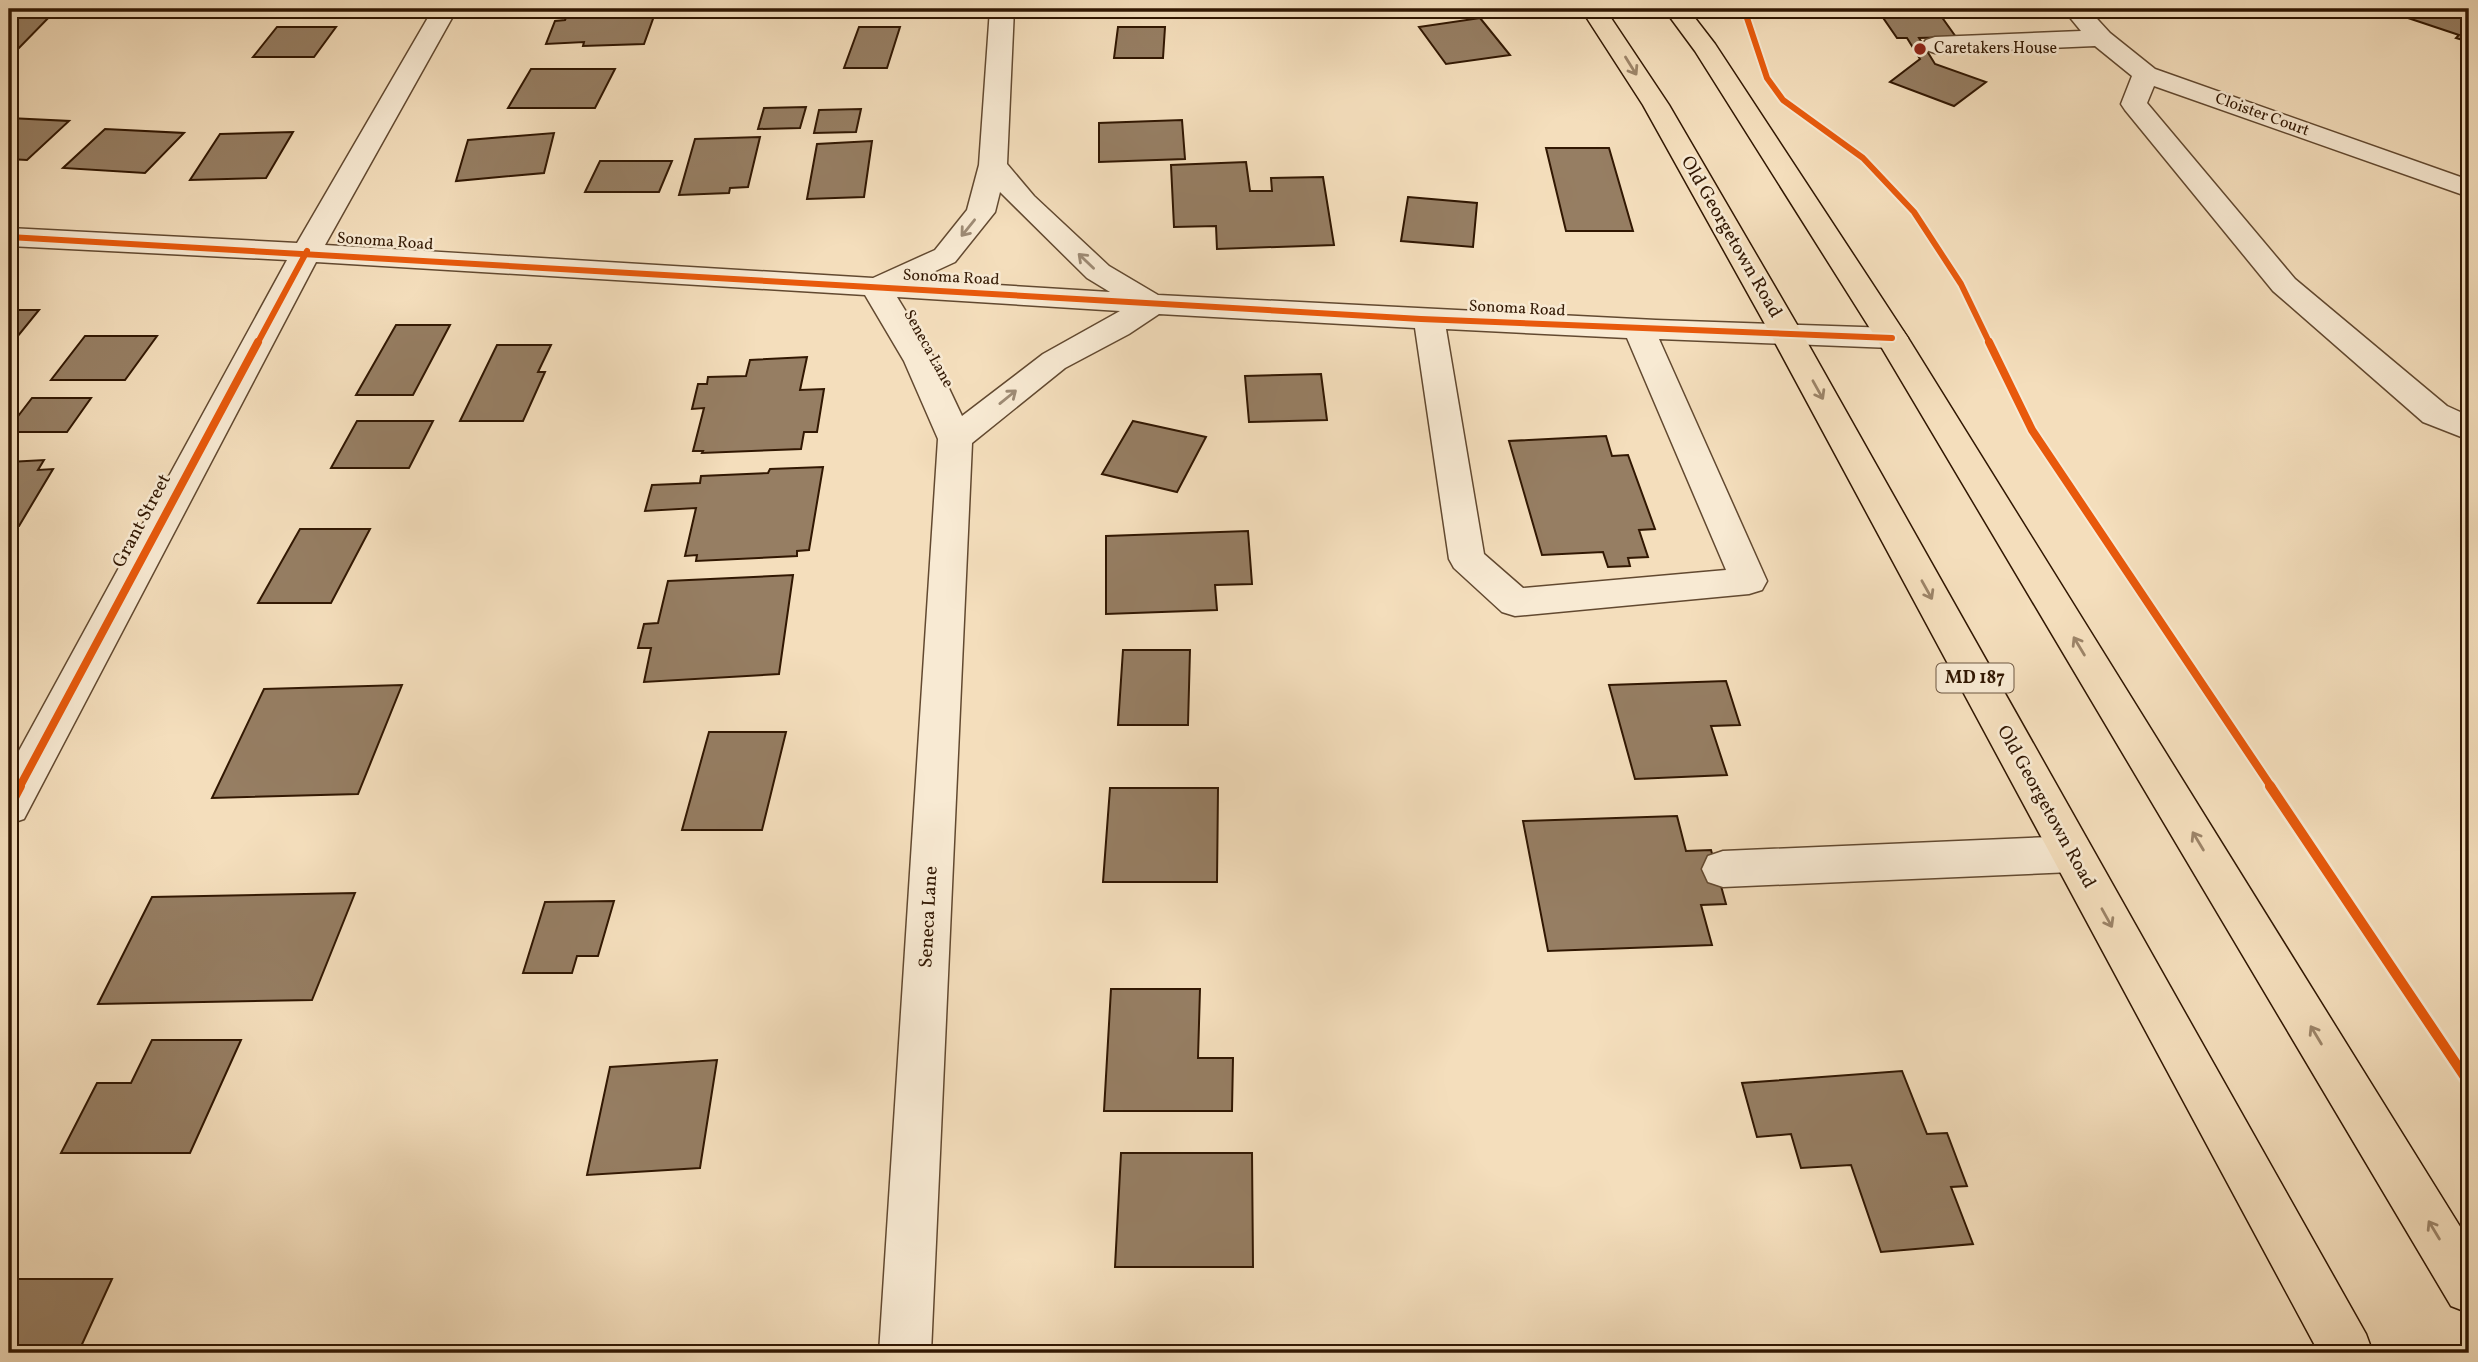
<svg xmlns="http://www.w3.org/2000/svg" width="2478" height="1362" font-family="Vollkorn,serif">
<rect width="100%" height="100%" fill="#f4debc"/>
<filter id="stains"><feTurbulence type="fractalNoise" baseFrequency=".00286" numOctaves="4"/><feColorMatrix values="0 0 0 0 .2 0 0 0 0 .09 0 0 0 0 .02 0 0 0 .5 -.17"/></filter>
<radialGradient id="worn" r=".72"><stop offset=".6" stop-color="#630" stop-opacity="0"/><stop offset="1" stop-color="#630" stop-opacity=".3"/></radialGradient>
<g fill="#967e63" stroke="#311702" stroke-width="2">
<polygon points="9,9 57,9 16,51 9,51"/>
<polygon points="269,9 330,9 325,16 263,16"/>
<polygon points="570,9 624,9 634,10 631,17 654,16 644,44 583,46 584,42 546,44 555,21 565,20"/>
<polygon points="1877,9 1936,9 1956,37 1919,38 1935,64 1986,82 1954,106 1890,82 1920,59 1907,38 1897,38"/>
<polygon points="2381,9 2469,9 2469,42 2456,38 2459,35"/>
<polygon points="1480,18 1510,55 1446,64 1419,27"/>
<polygon points="277,27 336,27 314,57 253,57"/>
<polygon points="859,27 900,27 887,68 844,68"/>
<polygon points="1118,27 1165,27 1163,58 1114,58"/>
<polygon points="531,69 615,69 595,108 508,108"/>
<polygon points="806,107 800,128 758,129 764,108"/>
<polygon points="861,109 856,132 814,133 819,110"/>
<polygon points="9,118 69,121 27,160 9,159"/>
<polygon points="1182,120 1185,159 1099,162 1099,123"/>
<polygon points="105,129 184,133 145,173 63,168"/>
<polygon points="293,132 266,178 190,180 220,134"/>
<polygon points="554,133 544,173 456,181 468,140"/>
<polygon points="760,137 748,187 730,188 729,193 679,195 695,139"/>
<polygon points="872,141 864,197 807,199 817,144"/>
<polygon points="1546,148 1609,148 1633,231 1566,231"/>
<polygon points="600,161 672,161 659,192 585,192"/>
<polygon points="1246,162 1250,191 1272,191 1271,178 1323,177 1334,245 1217,249 1216,226 1174,227 1171,165"/>
<polygon points="1408,197 1477,203 1473,247 1401,241"/>
<polygon points="9,310 39,310 9,347"/>
<polygon points="396,325 450,325 413,395 356,395"/>
<polygon points="85,336 157,336 125,380 51,380"/>
<polygon points="497,345 551,345 538,372 545,372 523,421 460,421"/>
<polygon points="807,357 800,390 824,389 817,432 804,432 801,449 702,453 703,451 693,451 704,408 692,409 698,384 707,384 708,377 746,376 750,360"/>
<polygon points="1321,374 1327,420 1249,422 1245,376"/>
<polygon points="32,398 91,398 67,432 9,432 9,428"/>
<polygon points="357,421 433,421 409,468 331,468"/>
<polygon points="1133,421 1206,437 1177,492 1102,474"/>
<polygon points="1606,436 1612,456 1628,455 1655,529 1639,530 1648,557 1628,558 1630,566 1608,567 1603,552 1542,555 1509,441"/>
<polygon points="44,460 38,470 53,469 19,526 9,527 9,462"/>
<polygon points="823,467 809,550 797,551 797,556 696,561 697,555 685,556 696,508 645,511 652,485 700,483 701,476 768,473 770,469"/>
<polygon points="300,529 370,529 331,603 258,603"/>
<polygon points="1248,531 1252,584 1215,585 1217,610 1106,614 1106,536"/>
<polygon points="793,575 779,674 644,682 651,648 638,648 644,624 658,623 668,581"/>
<polygon points="1123,650 1190,650 1188,725 1118,725"/>
<polygon points="1726,681 1740,725 1711,726 1727,775 1635,779 1609,685"/>
<polygon points="402,685 358,794 212,798 264,689"/>
<polygon points="709,732 786,732 762,830 682,830"/>
<polygon points="1110,788 1218,788 1217,882 1103,882"/>
<polygon points="1677,816 1686,851 1711,850 1726,904 1701,905 1712,945 1548,951 1523,821"/>
<polygon points="355,893 312,1000 98,1004 152,897"/>
<polygon points="614,901 598,956 577,956 572,973 523,973 545,902"/>
<polygon points="1111,989 1200,989 1198,1058 1233,1058 1232,1111 1104,1111"/>
<polygon points="152,1040 241,1040 190,1153 61,1153 97,1083 131,1083"/>
<polygon points="717,1060 700,1168 587,1175 610,1067"/>
<polygon points="1902,1071 1927,1134 1947,1133 1967,1186 1951,1187 1973,1244 1881,1252 1851,1165 1801,1168 1791,1134 1757,1137 1742,1083"/>
<polygon points="1121,1153 1252,1153 1253,1267 1115,1267"/>
<polygon points="16,1279 112,1279 78,1353 9,1353 9,1293"/>
</g>
<g fill="none" stroke-linecap="round" stroke-linejoin="round">
<g stroke="#624930" stroke-width="3">
<g id="minor">
<path d="M 433,9 L 457,9 L 325,245 L 873,278 L 935,250 L 967,210 L 979,165 L 990,9 L 1014,9 L 1007,164 L 1034,196 L 1109,266 L 1158,295 L 1656,320 L 1892,328 L 1903,331 L 1908,338 L 1903,345 L 1892,348 L 1659,339 L 1767,581 L 1762,590 L 1749,594 L 1515,616 L 1502,612 L 1454,568 L 1449,559 L 1415,328 L 1159,314 L 1129,334 L 1065,368 L 972,443 L 931,1353 L 879,1353 L 938,439 L 904,361 L 865,295 L 316,262 L 24,819 L 9,824 L 9,769 L 287,260 L 9,246 L 9,228 L 297,243 ZM 1000,192 L 1087,278 L 1110,292 L 916,280 L 955,262 L 995,212 ZM 897,297 L 1120,311 L 1043,354 L 962,416 L 936,361 ZM 1446,329 L 1627,338 L 1726,570 L 1523,588 L 1484,554 Z"/>
<polygon points="2063,9 2088,9 2110,33 2155,69 2469,180 2469,197 2154,86 2147,103 2295,279 2447,406 2469,416 2469,440 2423,422 2273,291 2125,110 2121,104 2132,76 2095,46 1935,53 1926,50 1922,45 1926,40 1935,37 2081,31"/>
<polygon points="2072,836 2087,842 2093,854 2087,866 2072,872 1723,887 1708,882 1702,869 1708,856 1723,851"/>
</g>
</g>
<g stroke="#311702" stroke-width="3">
<g id="major">
<polygon points="1581,9 1605,9 1669,105 1803,335 2366,1334 2373,1353 2319,1353 1771,335 1643,105"/>
<polygon points="1664,9 1688,9 1715,44 1908,338 2469,1241 2469,1313 2451,1306 1876,338 1695,51"/>
</g>
</g>
<use href="#minor" fill="#f8ead3" fill-rule="evenodd"/>
<use href="#major" fill="#f4debc" fill-rule="evenodd"/>
<g stroke="#f8ead3" stroke-width="10">
<g id="cycleway-far2">
<polyline points="1744,9 1767,78 1783,100 1863,158 1914,212 1961,284 1990,344"/>
<polyline points="9,237 1421,319 1892,338"/>
<polyline points="257,344 307,251"/>
</g>
</g>
<g stroke="#f8ead3" stroke-width="12">
<g id="cycleway-far1">
<polyline points="1989,342 2032,430 2272,788"/>
<polyline points="19,788 258,342"/>
</g>
</g>
<g stroke="#f8ead3" stroke-width="15">
<g id="cycleway">
<polyline points="2270,786 2469,1083"/>
<polyline points="9,807 20,786"/>
</g>
</g>
<use href="#cycleway-far2" stroke="#e8590c" stroke-width="6"/>
<use href="#cycleway-far1" stroke="#e8590c" stroke-width="8"/>
<use href="#cycleway" stroke="#e8590c" stroke-width="10"/>
</g>
<defs><path id="oneway-shaft" d="M-6 0H5M1.5-3L5.5 0L1.5 3" fill="none" stroke-width="1.6" stroke-linecap="round" stroke-linejoin="round" transform="scale(1.75)"/></defs>
<g stroke="#9c8468">
<use href="#oneway-shaft" transform="translate(1631 66) rotate(58)"/>
<use href="#oneway-shaft" transform="translate(1818 390) rotate(61)"/>
<use href="#oneway-shaft" transform="translate(1927 590) rotate(61)"/>
<use href="#oneway-shaft" transform="translate(2079 646) rotate(-121)"/>
<use href="#oneway-shaft" transform="translate(2198 841) rotate(-121)"/>
<use href="#oneway-shaft" transform="translate(2107 918) rotate(61)"/>
<use href="#oneway-shaft" transform="translate(2316 1035) rotate(-121)"/>
<use href="#oneway-shaft" transform="translate(2434 1230) rotate(-121)"/>
</g>
<g stroke="#9e8b75">
<use href="#oneway-shaft" transform="translate(968 228) rotate(129)"/>
<use href="#oneway-shaft" transform="translate(1086 261) rotate(-136)"/>
<use href="#oneway-shaft" transform="translate(1008 397) rotate(-39)"/>
</g>
<circle fill="#8f2418" stroke="#f8ead3" stroke-width="2.5" cx="1920" cy="49" r="7"/>
<g text-anchor="middle" dominant-baseline="central" stroke-width="5" stroke-linejoin="round" paint-order="stroke">
<g font-size="16" fill="#311702" stroke="#f8ead3" text-anchor="start">
<text x="1934" y="49">Caretakers House</text>
</g>
<g font-size="16" fill="#311702" stroke="#f8ead3">
<text transform="translate(2262 115) rotate(20)">Cloister Court</text>
<text transform="translate(385 242) rotate(4)">Sonoma Road</text>
<text transform="translate(951 278) rotate(3)">Sonoma Road</text>
<text transform="translate(1517 309) rotate(3)">Sonoma Road</text>
<text transform="translate(928 349) rotate(61)">Seneca Lane</text>
</g>
<rect fill="#f8ead3" stroke="#6d5641" stroke-width="2" x="1936.5" y="663.5" width="77" height="29" rx="5"/>
<g font-size="18" font-weight="bold" fill="#311702">
<text x="1975" y="678">MD 187</text>
</g>
<g font-size="19" fill="#311702" stroke="#f8ead3">
<text transform="translate(1731 237) rotate(60)">Old Georgetown Road</text>
<text transform="translate(142 521) rotate(-62)">Grant Street</text>
<text transform="translate(2046 807) rotate(61)">Old Georgetown Road</text>
<text transform="translate(929 917) rotate(-87)">Seneca Lane</text>
</g>
</g>
<rect width="2478" height="1362" fill="none" stroke="#f4debc" stroke-width="35"/>
<rect x="10" y="10" width="2457" height="1341" fill="none" stroke="#311702" stroke-width="3.5"/>
<rect x="18" y="18" width="2443" height="1327" fill="none" stroke="#311702" stroke-width="2"/>
<rect width="100%" height="100%" filter="url(#stains)"/>
<rect width="100%" height="100%" fill="url(#worn)"/>
</svg>
